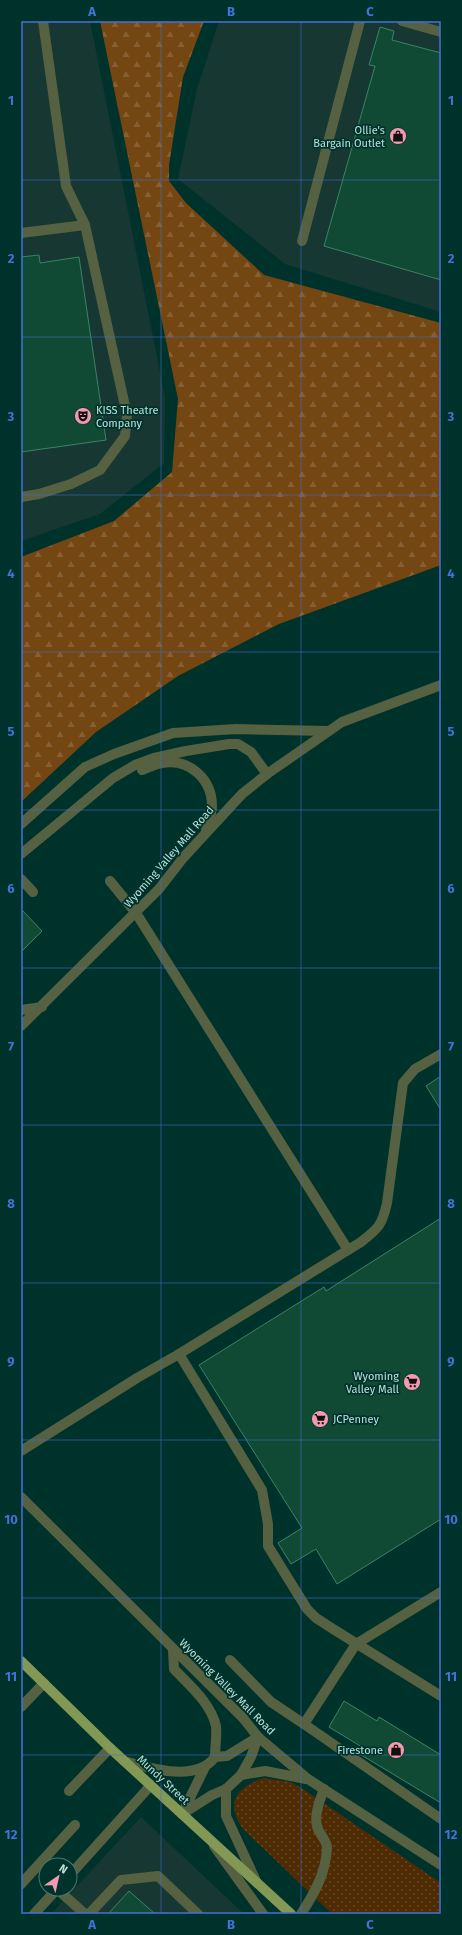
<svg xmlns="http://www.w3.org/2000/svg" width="462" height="1935" font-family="'Fira Sans',sans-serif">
<defs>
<pattern id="grass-dots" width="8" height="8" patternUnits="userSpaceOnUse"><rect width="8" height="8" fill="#4e2b02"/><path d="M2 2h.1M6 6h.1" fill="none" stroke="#654926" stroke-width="1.8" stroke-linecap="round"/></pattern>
<pattern id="forest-firs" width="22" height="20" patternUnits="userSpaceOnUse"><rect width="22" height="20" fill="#744612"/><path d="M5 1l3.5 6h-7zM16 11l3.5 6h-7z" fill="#866034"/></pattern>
</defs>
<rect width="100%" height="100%" fill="#00322c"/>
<g fill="#173732">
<polygon points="21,21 90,21 165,397 164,463 100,514 21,541"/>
<polygon points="219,21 441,21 441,312 285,264 178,179 197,89"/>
<polygon points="141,1817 244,1914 51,1914"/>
</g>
<path fill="url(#grass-dots)" d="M 263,1778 L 290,1782 L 300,1787 L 441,1883 L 441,1914 L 332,1914 L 243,1829 C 225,1803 236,1787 263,1778 Z"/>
<polygon fill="url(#forest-firs)" points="100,21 204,21 183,77 169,165 169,181 186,203 264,275 441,323 441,565 279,624 178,676 96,732 21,802 21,557 114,521 172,472 178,399"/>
<g fill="#114a34" stroke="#3c8365">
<polygon points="380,27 394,31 392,40 441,53 441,280 324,246 375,66 369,65"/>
<polygon points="39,255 40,263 79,257 106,440 21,452 21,257"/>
<polygon points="21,909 42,931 21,952"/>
<polygon points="441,1076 441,1110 426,1086"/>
<polygon points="441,1218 441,1519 337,1584 316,1549 291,1564 278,1543 302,1528 199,1365 324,1287 326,1291"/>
<polygon points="344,1701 377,1721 379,1717 441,1755 441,1803 358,1753 362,1747 329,1727"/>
<polygon points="129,1891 155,1914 108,1914"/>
</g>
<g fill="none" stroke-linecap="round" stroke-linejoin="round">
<g stroke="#566141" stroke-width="10">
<polyline points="402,21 441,32"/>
<polyline points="21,233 85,225"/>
<polyline points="302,241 360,21"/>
<polyline points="21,497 39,494 71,484 100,470 125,436 127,415 85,225 66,186 43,21"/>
<path d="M 142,770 C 148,768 155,764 162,763 C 189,758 212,779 212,806 C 212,814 208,822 206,830"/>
<polyline points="21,824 85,767 114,754 173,733 236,729 327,731"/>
<polyline points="21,854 113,778 135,765 154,758 186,751 229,744 238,744 251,752 267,774"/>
<polyline points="21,879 33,892"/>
<polyline points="110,881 136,913 348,1250"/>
<polyline points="21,1010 42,1007"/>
<polyline points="21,1026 159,889 183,858 242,794 267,774 342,722 441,685"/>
<polyline points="179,1354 262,1490 268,1524 268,1546 307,1609 316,1618 333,1629 441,1696"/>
<path d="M 21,1451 L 137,1378 L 179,1354 L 361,1242 C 379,1228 382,1225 387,1203 L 403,1083 L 415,1069 L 441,1054"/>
<polyline points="21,1497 243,1718 258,1737 308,1779 441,1865"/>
<polyline points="441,1592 356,1644 304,1724 441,1819"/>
<polyline points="230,1660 271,1702 304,1724"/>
<polyline points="21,1707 44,1683"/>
<polyline points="215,1757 227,1756 258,1737"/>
<path d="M 124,1761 C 149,1768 196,1783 215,1757 C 215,1747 217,1736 216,1726 C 211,1703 189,1685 174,1669 L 173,1650"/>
<polyline points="241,1775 251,1757 258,1737"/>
<polyline points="69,1791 110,1748"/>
<polyline points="182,1814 205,1767"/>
<polyline points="182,1814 212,1795 226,1789"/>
<polyline points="214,1846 263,1914"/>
<polyline points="70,1875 151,1785"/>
<polyline points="256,1881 226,1816 226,1789 241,1775 265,1771 306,1779"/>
<polyline points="21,1884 75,1825"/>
<polyline points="57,1889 85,1914"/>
<polyline points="34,1914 57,1889"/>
<polyline points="89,1914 121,1880 158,1876 198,1914"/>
<path d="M 301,1914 C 314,1894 326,1873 327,1848 C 327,1840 318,1833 317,1826 C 314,1814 320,1800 324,1789"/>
</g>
<polyline stroke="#829854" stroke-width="10" points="21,1661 110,1748 291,1914"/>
</g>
<path fill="none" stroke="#4472d8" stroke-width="1" stroke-opacity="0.55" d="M 161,21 L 161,1914M 301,21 L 301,1914M 21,180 L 441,180M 21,337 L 441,337M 21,495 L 441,495M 21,652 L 441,652M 21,810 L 441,810M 21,968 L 441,968M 21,1125 L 441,1125M 21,1283 L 441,1283M 21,1440 L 441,1440M 21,1598 L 441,1598M 21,1755 L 441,1755"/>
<defs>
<g id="shop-disc" transform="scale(0.9)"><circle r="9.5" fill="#f29ab0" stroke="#00322c"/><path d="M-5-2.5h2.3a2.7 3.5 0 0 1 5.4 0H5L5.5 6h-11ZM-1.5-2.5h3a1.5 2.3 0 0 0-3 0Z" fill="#111"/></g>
<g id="theatre-disc" transform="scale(0.9)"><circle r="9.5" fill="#f29ab0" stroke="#00322c"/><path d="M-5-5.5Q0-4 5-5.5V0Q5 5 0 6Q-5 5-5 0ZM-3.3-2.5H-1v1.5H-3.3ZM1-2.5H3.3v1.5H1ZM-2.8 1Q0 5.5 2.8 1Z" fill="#111"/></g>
<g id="supermarket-disc" transform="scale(0.9)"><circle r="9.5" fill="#f29ab0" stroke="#00322c"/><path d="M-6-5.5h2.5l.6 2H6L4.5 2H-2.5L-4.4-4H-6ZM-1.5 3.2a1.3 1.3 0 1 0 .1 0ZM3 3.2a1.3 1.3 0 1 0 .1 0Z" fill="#111"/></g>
</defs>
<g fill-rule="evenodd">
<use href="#shop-disc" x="398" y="136"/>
<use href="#theatre-disc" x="83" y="416"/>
<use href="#supermarket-disc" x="412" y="1382"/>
<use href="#supermarket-disc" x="320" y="1419"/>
<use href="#shop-disc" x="396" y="1750"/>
</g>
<g text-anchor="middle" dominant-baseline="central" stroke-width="3.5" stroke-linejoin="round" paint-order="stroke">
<g font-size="11" fill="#b7e0d9" stroke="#00322c" text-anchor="end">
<text x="385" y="130">Ollie's<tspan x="385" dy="13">Bargain Outlet</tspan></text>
<text x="96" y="410" text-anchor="start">KISS Theatre<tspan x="96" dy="13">Company</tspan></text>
<text x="399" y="1376">Wyoming<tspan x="399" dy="13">Valley Mall</tspan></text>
<text x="333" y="1419" text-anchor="start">JCPenney</text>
<text x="383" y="1750">Firestone</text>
</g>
<g font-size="11" fill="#b7e0d9" stroke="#00322c">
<text transform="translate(169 857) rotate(-49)">Wyoming Valley Mall Road</text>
<text transform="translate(227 1687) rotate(45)">Wyoming Valley Mall Road</text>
<text transform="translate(163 1780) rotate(43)">Mundy Street</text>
</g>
</g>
<rect width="462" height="1935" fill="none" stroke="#00322c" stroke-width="44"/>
<g transform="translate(58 1877) rotate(34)"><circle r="19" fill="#00322c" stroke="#497871"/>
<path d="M0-3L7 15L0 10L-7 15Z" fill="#f29ab0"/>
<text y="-6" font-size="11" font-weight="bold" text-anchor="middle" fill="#b7e0d9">N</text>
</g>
<rect x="22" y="22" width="418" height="1891" fill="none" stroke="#4472d8" stroke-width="1.5"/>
<g font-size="13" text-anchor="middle" font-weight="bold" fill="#4472d8">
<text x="92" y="16">A</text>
<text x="231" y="16">B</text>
<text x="370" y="16">C</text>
<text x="11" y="105">1</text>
<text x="451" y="105">1</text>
<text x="11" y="263">2</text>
<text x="451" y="263">2</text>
<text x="11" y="421">3</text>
<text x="451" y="421">3</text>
<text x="11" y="578">4</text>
<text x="451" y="578">4</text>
<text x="11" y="736">5</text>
<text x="451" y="736">5</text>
<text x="11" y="893">6</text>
<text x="451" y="893">6</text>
<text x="11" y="1051">7</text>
<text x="451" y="1051">7</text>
<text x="11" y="1208">8</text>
<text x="451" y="1208">8</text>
<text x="11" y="1366">9</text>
<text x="451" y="1366">9</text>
<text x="11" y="1524">10</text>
<text x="451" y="1524">10</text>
<text x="11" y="1681">11</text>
<text x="451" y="1681">11</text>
<text x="11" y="1839">12</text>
<text x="451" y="1839">12</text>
<text x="92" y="1929">A</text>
<text x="231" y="1929">B</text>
<text x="370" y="1929">C</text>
</g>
</svg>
